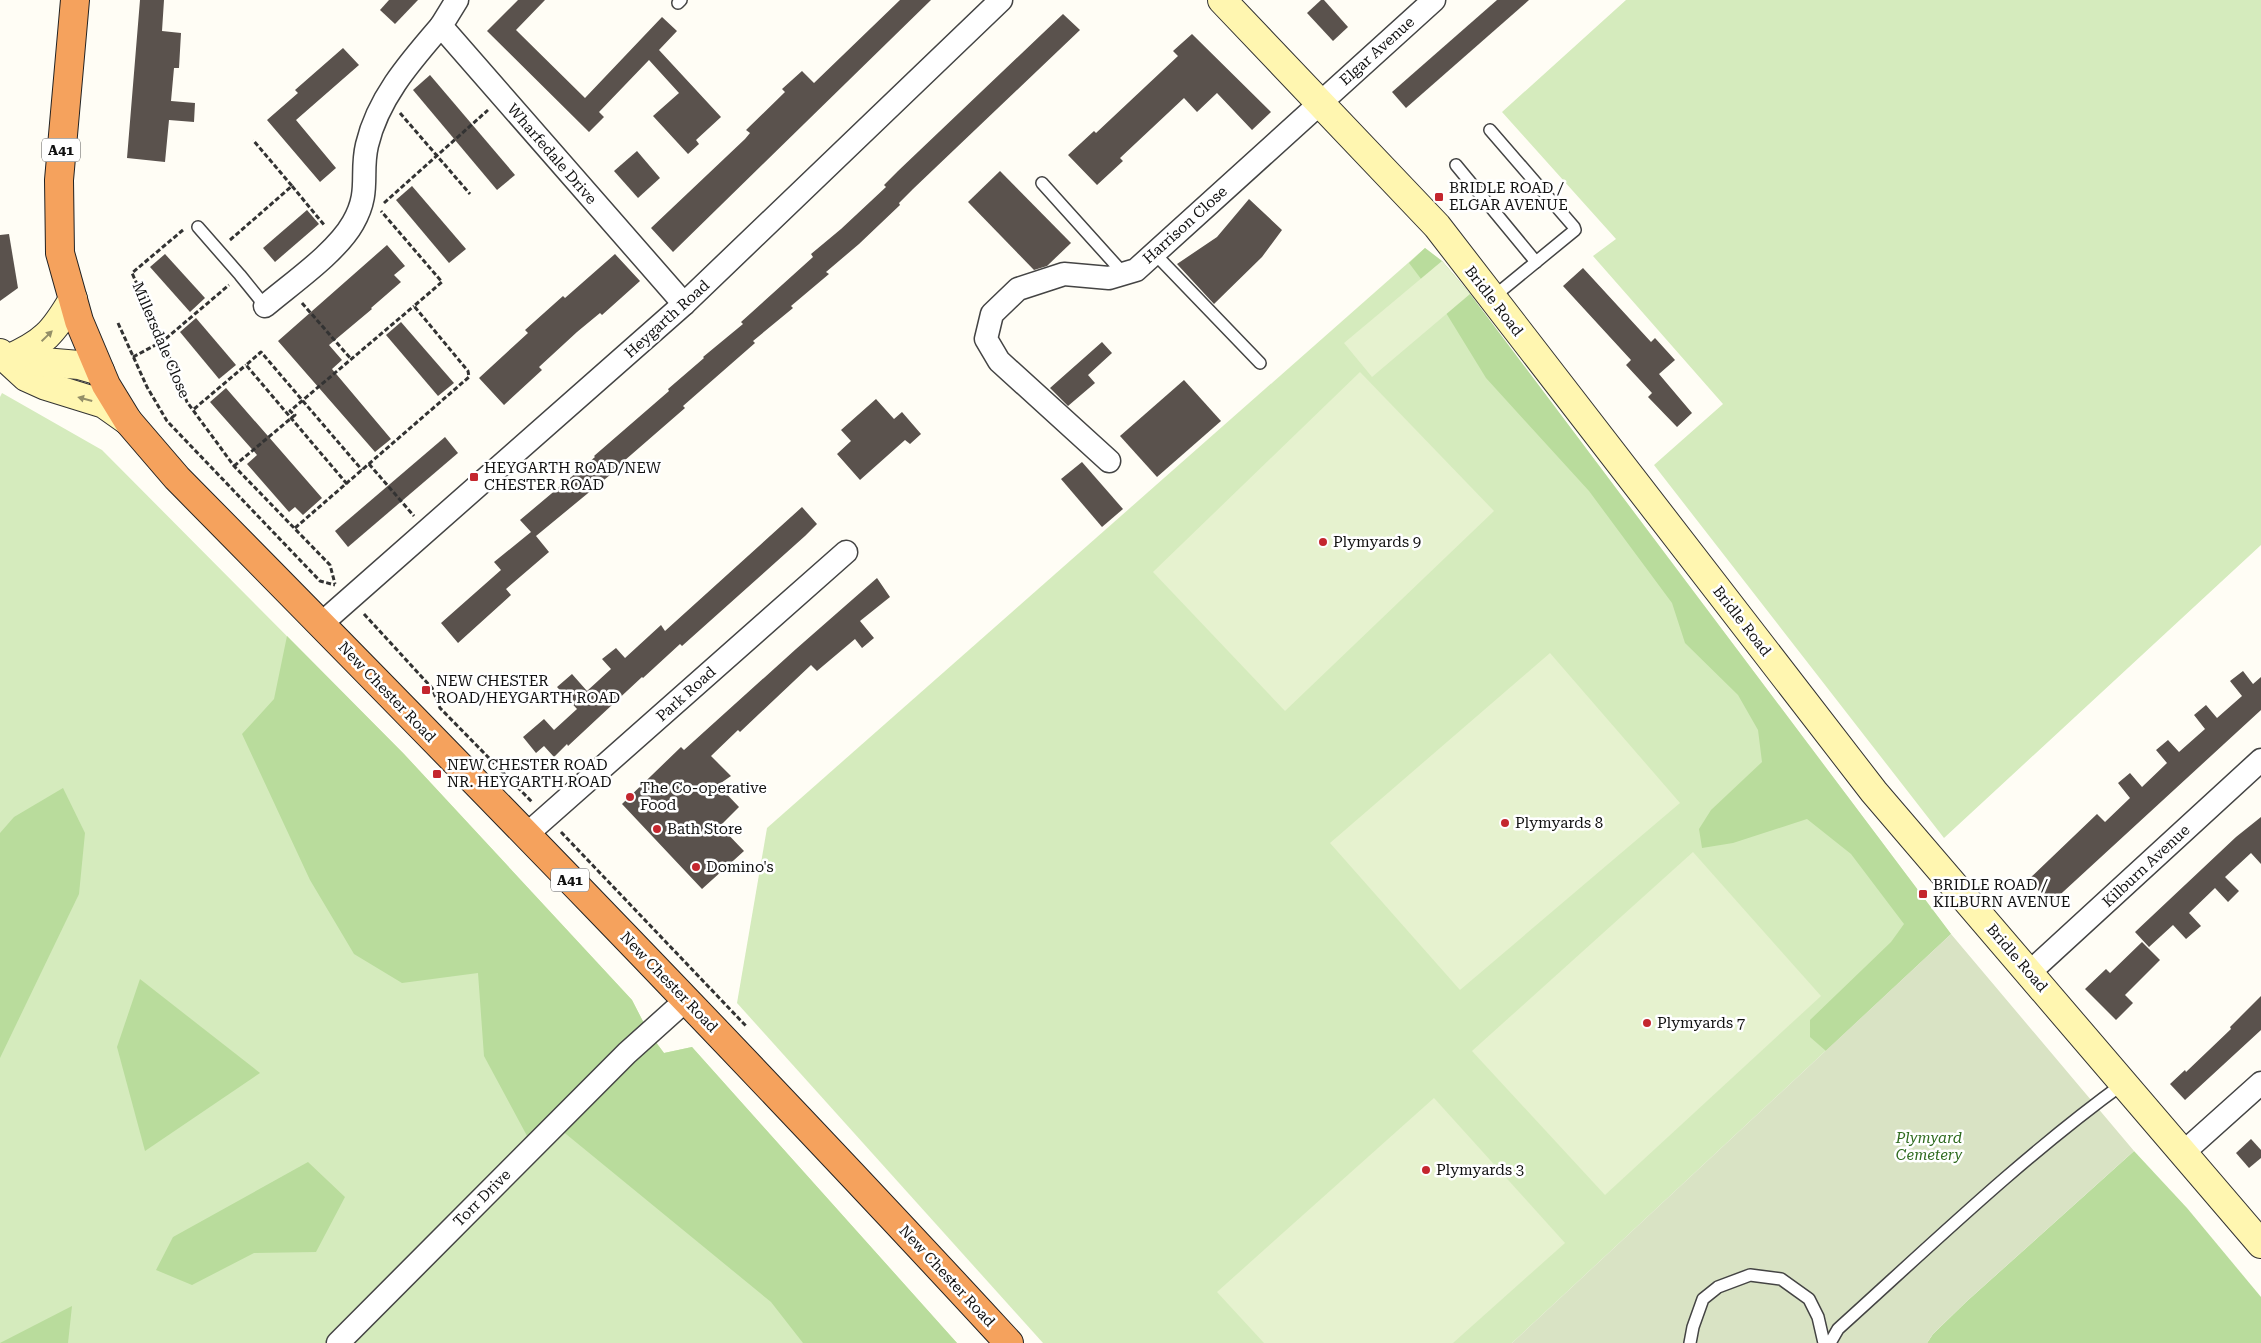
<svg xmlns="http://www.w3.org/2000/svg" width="2261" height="1343" font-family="'Roboto Serif',serif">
<rect width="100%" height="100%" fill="#fffdf5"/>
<g fill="#d5ebbd">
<polygon points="1626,0 2261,0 2261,545 1944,838 1654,465 1723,404 1593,256 1616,239 1502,112"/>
<polygon points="1425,248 1442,261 1470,294 1951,934 1512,1343 1043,1343 737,1003 767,828"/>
<polygon points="2,393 102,450 404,754 632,1000 649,1033 664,1053 692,1047 957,1343 0,1343 0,397"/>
</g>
<g fill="#b9dc9c">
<polygon points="1425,248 1442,261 1470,294 1951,934 1826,1051 1810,1037 1810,1020 1891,942 1904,924 1851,854 1807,819 1733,843 1702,848 1699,829 1711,810 1762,762 1758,730 1738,695 1685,643 1672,603 1589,491 1486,378 1443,308 1409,263"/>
<polygon points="287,636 404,754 632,1000 649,1033 664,1053 692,1047 957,1343 803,1343 771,1302 555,1125 533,1147 484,1056 478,973 402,983 354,954 310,880 242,734 274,699"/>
<polygon points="63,788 85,833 79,894 0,1058 0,833 14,817"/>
<polygon points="140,979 260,1073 145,1151 117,1047"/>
<polygon points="2134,1151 2187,1208 2261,1297 2261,1343 1927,1343 1933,1334 1966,1302"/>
<polygon points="308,1162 345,1197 316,1252 254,1253 192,1285 156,1270 173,1237"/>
<polygon points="72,1306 68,1343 0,1343"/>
</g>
<polygon fill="#d9e3c4" points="1951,934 2134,1151 1966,1302 1933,1334 1927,1343 1512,1343"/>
<g fill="#e6f2cf">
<polygon points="1442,261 1470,294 1372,377 1344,343"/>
<polygon points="1360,372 1494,511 1285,711 1153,572"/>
<polygon points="1550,653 1680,803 1460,990 1330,843"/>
<polygon points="1693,852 1821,996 1605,1195 1472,1051"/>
<polygon points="1434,1098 1565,1243 1453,1343 1264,1343 1217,1292"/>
</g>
<g fill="#5a524d">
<polygon points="140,0 164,0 162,31 181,33 179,68 174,68 171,101 195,103 194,122 169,120 165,162 127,158"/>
<polygon points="389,0 418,0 395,24 380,10"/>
<polygon points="518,0 545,0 516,30 585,98 662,17 677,31 659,50 721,117 696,140 699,144 688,154 653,116 679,93 649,60 599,112 604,117 589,132 487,31"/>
<polygon points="900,0 931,0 673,252 651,228 745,139 750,133 746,130 785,92 782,89 802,71 814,83"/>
<polygon points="1321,0 1324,0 1348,27 1333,41 1307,13"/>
<polygon points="1497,0 1529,0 1406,108 1392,92"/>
<polygon points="1063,14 1080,30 913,189 899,203 900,205 859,244 826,272 829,274 791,306 793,308 753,341 755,343 683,406 685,408 609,474 610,475 536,536 549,552 506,589 511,595 458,643 441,623 501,570 494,562 531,532 520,520 595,457 594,456 669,391 668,389 704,358 703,357 743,324 741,322 813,257 811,254 841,229 886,187 884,185 898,171"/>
<polygon points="1192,34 1271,112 1252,130 1217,93 1197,112 1184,98 1120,158 1123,161 1097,185 1068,155 1094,131 1096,133 1178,56 1173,51"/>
<polygon points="343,48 359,65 296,120 336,168 320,182 267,120 298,93 295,90"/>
<polygon points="430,75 515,175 497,190 413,90"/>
<polygon points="637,151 660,178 638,198 614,171"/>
<polygon points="1000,171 1071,243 1047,266 1034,270 968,202"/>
<polygon points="412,186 466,249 449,263 396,200"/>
<polygon points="1249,199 1282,230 1262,257 1214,304 1177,264 1217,237"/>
<polygon points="307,210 319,224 275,262 263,248"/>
<polygon points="9,234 18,288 0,301 0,235"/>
<polygon points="387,245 405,266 394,275 401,282 371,308 372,309 329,345 342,360 332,369 391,439 375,452 278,341"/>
<polygon points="165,254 205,298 190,312 150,267"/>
<polygon points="615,254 640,281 602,315 600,313 577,332 539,367 542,370 504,405 479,378 528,333 525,330 563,296 565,298"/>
<polygon points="1583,268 1651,342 1655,338 1675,360 1659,374 1692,413 1677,427 1648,397 1652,393 1626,365 1631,360 1563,286"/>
<polygon points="196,318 236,365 219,379 180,332"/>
<polygon points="401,322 454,383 438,396 386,335"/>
<polygon points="1102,342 1112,353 1088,375 1095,383 1068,406 1050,388"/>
<polygon points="1184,380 1221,421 1157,477 1120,436"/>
<polygon points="226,388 322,498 303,515 295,507 289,512 247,464 257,455 210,402"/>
<polygon points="876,399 894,419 902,412 921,434 910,444 905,440 860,480 837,454 851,441 841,430"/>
<polygon points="445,437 458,453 348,547 335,531"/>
<polygon points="1082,462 1123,509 1102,527 1061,479"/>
<polygon points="802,507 817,524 805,536 682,646 680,644 643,678 642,677 568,746 567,744 554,757 544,746 536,753 523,737 544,719 554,730 577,709 557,687 572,674 587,691 611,669 602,659 616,648 625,658 661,625 665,631"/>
<polygon points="877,578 890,597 860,621 874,638 862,648 855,639 817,671 811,665 740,732 738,730 711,756 731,776 718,785 739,807 720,826 744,851 702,889 622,804 681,747 684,750 796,649"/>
<polygon points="2243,671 2253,684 2261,677 2261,710 2051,903 2028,880 2097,814 2105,822 2130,798 2118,783 2130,773 2142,787 2167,763 2156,750 2168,740 2179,752 2205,729 2194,715 2206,705 2217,718 2242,696 2230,681"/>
<polygon points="2261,817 2261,864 2251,853 2225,877 2239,891 2228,902 2215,888 2189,913 2201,926 2186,939 2173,925 2149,947 2135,932 2236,837"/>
<polygon points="2142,942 2160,960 2125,995 2133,1003 2116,1020 2085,989 2106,969 2110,973"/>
<polygon points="2261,996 2261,1030 2185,1100 2170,1084 2185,1070 2186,1072 2231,1029 2230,1027"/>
<polygon points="2251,1139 2261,1150 2261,1158 2249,1168 2236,1153"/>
</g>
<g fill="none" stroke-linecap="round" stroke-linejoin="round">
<g stroke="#444" stroke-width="14">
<g id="lane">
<polyline points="678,3 681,0"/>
<polyline points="1490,130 1574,227 1575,230 1492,298"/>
<polyline points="1456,165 1536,262"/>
<polyline points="1042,183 1124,274"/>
<polyline points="198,227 240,275 265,306"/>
<polyline points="1154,253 1260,363"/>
<polyline points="1690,1343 1693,1327 1703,1299 1718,1287 1750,1275 1781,1279 1809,1299 1818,1317 1824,1343"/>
<path d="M 1830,1343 L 1838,1329 C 1931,1245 2022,1157 2124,1083"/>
</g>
</g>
<g stroke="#444" stroke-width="25">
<g id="street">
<polyline points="457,0 441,26 684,304"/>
<path d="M 265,306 C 292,283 336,253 353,223 C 371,192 360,174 367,145 C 378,98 410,62 441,26"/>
<polyline points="1109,461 999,361 986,339 992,314 1018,289 1064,274 1109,278 1136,270 1434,0"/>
<polyline points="321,624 684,304 1001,0"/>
<polyline points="526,835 846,552"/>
<polyline points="2030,972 2261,760"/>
<polyline points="2184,1152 2261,1083"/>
<polyline points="338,1343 627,1053 686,1000"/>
</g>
</g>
<g stroke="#333" stroke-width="30">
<g id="secondary">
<polyline points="1222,0 1437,226 1874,792 2261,1244"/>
<polyline points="0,353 26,377 46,386 104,404 128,421"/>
<polyline points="8,359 79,365 100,371"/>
<path d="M 8,359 C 44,343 53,333 73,299"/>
</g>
</g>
<g stroke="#222" stroke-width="30">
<path id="highway" d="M 75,0 L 59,180 L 60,253 L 79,321 L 106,385 L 128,421 L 177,478 C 458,763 738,1049 1009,1343"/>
</g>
<g stroke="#333" stroke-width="3" stroke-dasharray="5 2.5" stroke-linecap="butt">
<polyline points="400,113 470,194"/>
<polyline points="292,186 325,226"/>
<polyline points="384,203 488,110"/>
<polyline points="183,230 132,273 163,341 187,402 234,466 330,565 335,584"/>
<polyline points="230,240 292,186 253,140"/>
<polyline points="302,303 351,359"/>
<polyline points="118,323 147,387 167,421 320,581 335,585"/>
<polyline points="133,357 163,341 229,285"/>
<polyline points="194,409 246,365"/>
<polyline points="369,464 414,516"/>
<polyline points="234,466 295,415 290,411 414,306"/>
<polyline points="347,484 246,365 261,352 362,470"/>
<polyline points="295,528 469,377 468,371 414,306 442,282 381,211"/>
<polyline points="364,614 432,688 440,708 532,802"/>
<polyline points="561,832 746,1026"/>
</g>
<use href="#lane" stroke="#fff" stroke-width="11"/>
<use href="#street" stroke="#fff" stroke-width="22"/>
<use href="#secondary" stroke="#fff6b0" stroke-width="28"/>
<use href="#highway" stroke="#f5a25d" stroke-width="28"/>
</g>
<defs><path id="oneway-solid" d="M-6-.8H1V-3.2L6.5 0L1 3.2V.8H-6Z" transform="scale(1.25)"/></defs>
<g fill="#948f68">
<use href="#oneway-solid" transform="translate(47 336) rotate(-44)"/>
<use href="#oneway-solid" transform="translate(85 399) rotate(-165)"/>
</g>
<g fill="#c4262e" stroke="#fff" stroke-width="2">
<rect x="1434" y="192" width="10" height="10" rx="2.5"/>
<rect x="469" y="472" width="10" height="10" rx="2.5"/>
<circle cx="1323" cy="542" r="5"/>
<rect x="421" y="685" width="10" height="10" rx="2.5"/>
<rect x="432" y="769" width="10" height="10" rx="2.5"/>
<circle cx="630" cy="797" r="5"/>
<circle cx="1505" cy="823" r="5"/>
<circle cx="657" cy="829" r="5"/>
<circle cx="696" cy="867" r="5"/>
<rect x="1918" y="889" width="10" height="10" rx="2.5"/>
<circle cx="1647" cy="1023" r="5"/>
<circle cx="1426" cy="1170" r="5"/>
</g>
<g text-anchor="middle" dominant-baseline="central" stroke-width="5" stroke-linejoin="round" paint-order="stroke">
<g fill="#fff" stroke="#585858" stroke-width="1">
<rect x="42" y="138.5" width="38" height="23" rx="4"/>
<rect x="551" y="868.5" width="38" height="23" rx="4"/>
</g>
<g font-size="14" font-weight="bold" fill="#111">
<text x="61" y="150">A41</text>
<text x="570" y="880">A41</text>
</g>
<g font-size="15" fill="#111" stroke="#fff">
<text transform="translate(1377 51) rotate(-42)">Elgar Avenue</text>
<text transform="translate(552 154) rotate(49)">Wharfedale Drive</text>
<text transform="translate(1185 225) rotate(-42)">Harrison Close</text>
<text transform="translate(1494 301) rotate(52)">Bridle Road</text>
<text transform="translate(667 319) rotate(-42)">Heygarth Road</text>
<text transform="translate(161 340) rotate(67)">Millersdale Close</text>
<text transform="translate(1742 621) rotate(52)">Bridle Road</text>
<text transform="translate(387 692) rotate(46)">New Chester Road</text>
<text transform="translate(686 694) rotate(-42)">Park Road</text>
<text transform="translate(2146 866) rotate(-43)">Kilburn Avenue</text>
<text transform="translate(2017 958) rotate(49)">Bridle Road</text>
<text transform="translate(669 982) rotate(46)">New Chester Road</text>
<text transform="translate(482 1198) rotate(-45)">Torr Drive</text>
<text transform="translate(947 1276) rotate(47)">New Chester Road</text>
</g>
<g font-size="15" fill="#111" stroke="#fff" text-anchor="start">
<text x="1449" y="188">BRIDLE ROAD /<tspan x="1449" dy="17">ELGAR AVENUE</tspan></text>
<text x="484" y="468">HEYGARTH ROAD/NEW<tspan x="484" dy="17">CHESTER ROAD</tspan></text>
<text x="1333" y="542">Plymyards 9</text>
<text x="436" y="681">NEW CHESTER<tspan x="436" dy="17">ROAD/HEYGARTH ROAD</tspan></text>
<text x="447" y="765">NEW CHESTER ROAD<tspan x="447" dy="17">NR. HEYGARTH ROAD</tspan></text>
<text x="640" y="788">The Co-operative<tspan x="640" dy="17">Food</tspan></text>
<text x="1515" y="823">Plymyards 8</text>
<text x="667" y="829">Bath Store</text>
<text x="706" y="867">Domino's</text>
<text x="1933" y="885">BRIDLE ROAD /<tspan x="1933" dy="17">KILBURN AVENUE</tspan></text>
<text x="1657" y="1023">Plymyards 7</text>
<text x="1436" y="1170">Plymyards 3</text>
</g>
<g font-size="15" font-style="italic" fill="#2f6b1f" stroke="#fff">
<text x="1929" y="1138">Plymyard<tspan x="1929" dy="17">Cemetery</tspan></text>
</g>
</g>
</svg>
